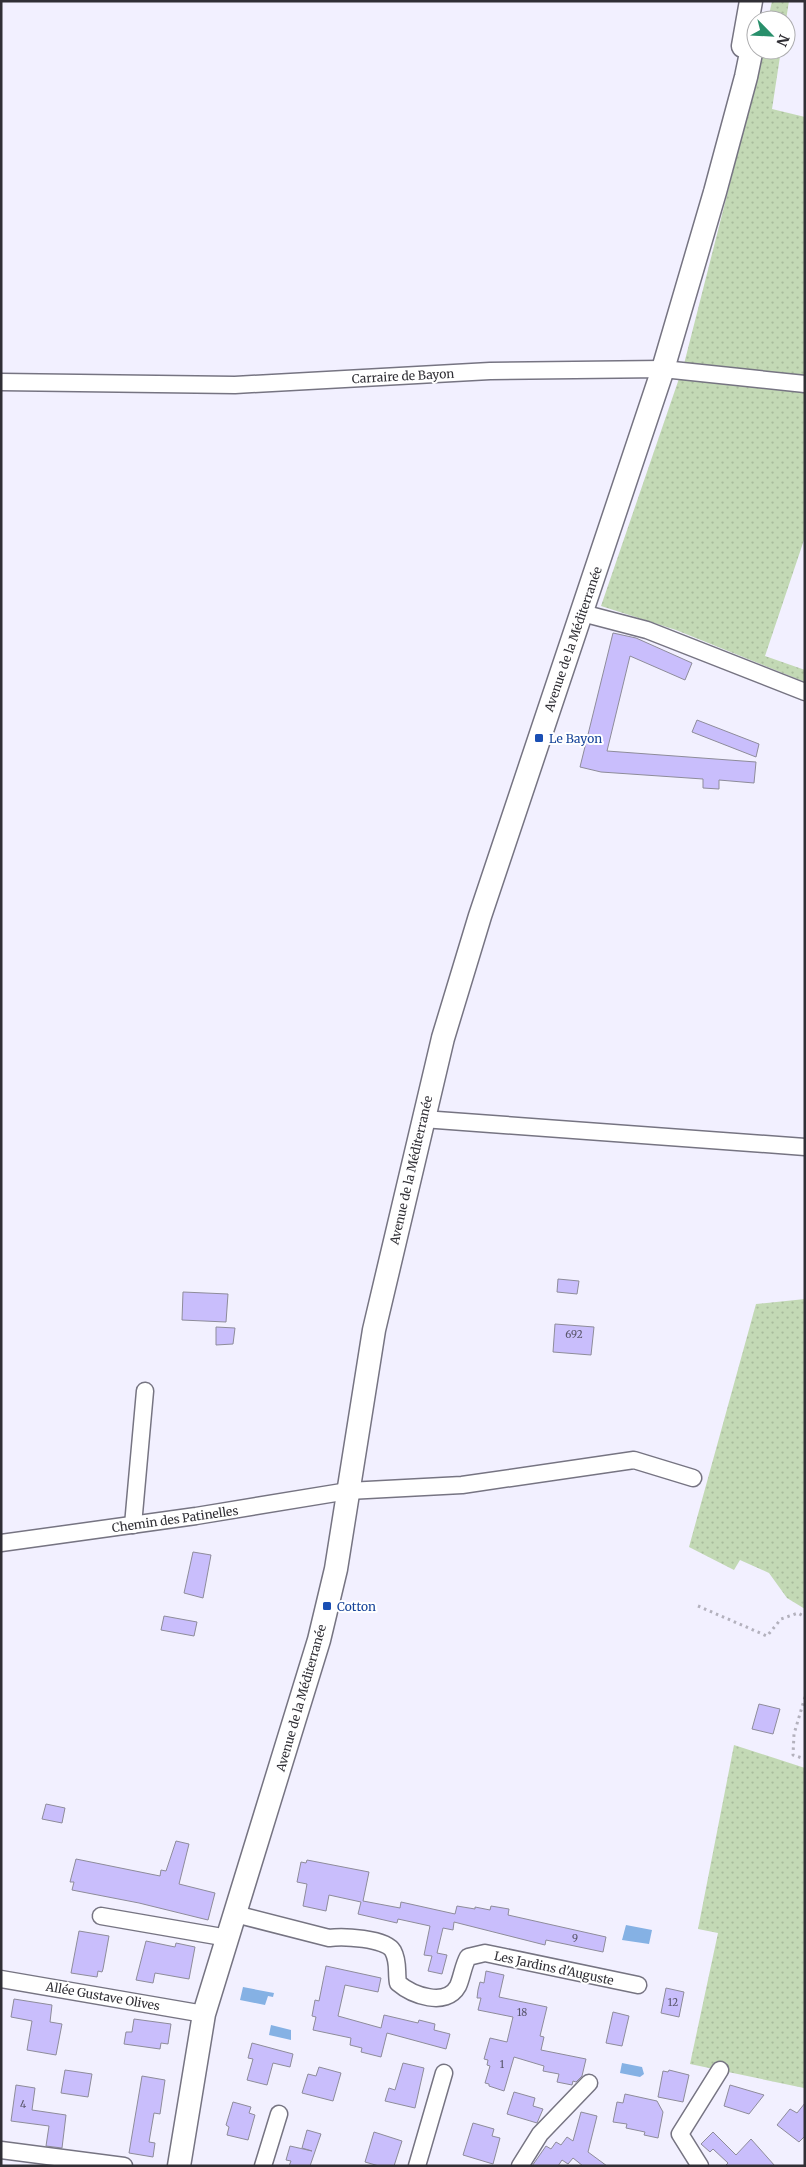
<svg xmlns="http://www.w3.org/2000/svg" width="806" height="2167" font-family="Merriweather,serif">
<defs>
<pattern id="grass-dots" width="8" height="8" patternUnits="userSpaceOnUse" patternTransform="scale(1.25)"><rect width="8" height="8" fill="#c3d9b5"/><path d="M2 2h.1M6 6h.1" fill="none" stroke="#a8bb9c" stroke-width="1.8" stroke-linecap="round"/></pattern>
</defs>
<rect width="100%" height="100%" fill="#f2f0ff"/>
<g fill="url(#grass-dots)">
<polygon points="772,1 789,1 786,20 768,20"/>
<polygon points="761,50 781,50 772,109 805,117 805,537 765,656 805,670 805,682 676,630 601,606 684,364 742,136"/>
<polygon points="805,1299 805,1609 787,1598 769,1573 740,1560 734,1570 689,1547 756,1304"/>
<polygon points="734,1745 805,1768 804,2088 690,2064 718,1933 698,1929"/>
</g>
<g fill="#85b1e4">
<polygon points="626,1925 652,1930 649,1944 622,1940"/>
<polygon points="243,1987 274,1993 273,1997 268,1996 265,2005 240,2000"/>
<polygon points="271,2025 291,2030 291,2040 269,2035"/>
<polygon points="622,2063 642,2067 644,2074 640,2077 620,2073"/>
</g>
<g fill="#c9befc" stroke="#8e8c9a">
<polygon points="613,633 636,638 692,663 685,680 630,656 607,751 756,762 754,783 719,780 719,789 703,788 703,779 601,772 580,767"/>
<polygon points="697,720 759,744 756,757 692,732"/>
<polygon points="558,1279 579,1281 577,1294 557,1292"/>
<polygon points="183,1292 228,1294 226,1322 182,1320"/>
<polygon points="555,1324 594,1327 591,1355 553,1352"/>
<polygon points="216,1327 235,1328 233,1344 216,1345"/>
<polygon points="193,1552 211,1555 203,1598 184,1593"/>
<polygon points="164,1616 197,1622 194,1636 161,1630"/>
<polygon points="759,1704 780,1709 773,1734 752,1729"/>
<polygon points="46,1804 65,1808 62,1823 42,1819"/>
<polygon points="176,1841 189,1844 179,1884 215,1893 208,1920 139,1903 72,1890 74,1882 70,1882 76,1859 160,1876 161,1870 166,1871"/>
<polygon points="307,1860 369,1872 363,1901 400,1908 401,1902 455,1914 457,1906 475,1909 475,1907 490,1910 491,1906 509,1909 508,1915 606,1937 603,1952 546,1940 545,1945 454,1922 453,1930 443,1928 437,1953 447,1955 442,1974 428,1971 432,1956 424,1955 430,1926 398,1919 397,1923 358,1914 361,1902 329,1895 326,1911 303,1906 307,1884 297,1882 301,1862 306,1863"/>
<polygon points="79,1931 109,1936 103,1969 102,1972 98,1971 97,1977 71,1973"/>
<polygon points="146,1941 175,1947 176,1943 195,1947 189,1979 155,1973 153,1983 136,1980"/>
<polygon points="326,1966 381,1978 378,1992 345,1985 338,2016 381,2028 384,2015 418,2023 419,2020 435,2024 434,2030 450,2034 446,2049 387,2033 381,2057 361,2052 362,2048 350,2045 351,2038 313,2030 316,2017 312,2016 315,2000 319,2001"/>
<polygon points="486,1971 504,1975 499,1997 547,2007 540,2036 544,2037 541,2050 586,2059 582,2076 576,2082 573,2081 572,2085 557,2082 559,2074 543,2071 544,2066 514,2057 504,2091 489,2086 489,2084 485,2083 490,2066 487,2065 488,2060 484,2059 490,2038 507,2042 513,2017 478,2010 481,1998 477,1998 478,1990 480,1982 484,1983"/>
<polygon points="666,1988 684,1992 679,2017 661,2013"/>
<polygon points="14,1999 52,2005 50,2022 62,2024 56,2055 27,2050 32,2021 11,2017"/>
<polygon points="613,2012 629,2016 622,2046 606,2043"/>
<polygon points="134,2019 171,2024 168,2044 161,2043 160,2049 124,2044 126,2032 132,2032"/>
<polygon points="252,2043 293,2054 290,2067 273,2063 267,2085 247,2080 253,2059 248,2058"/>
<polygon points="403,2063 424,2068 415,2108 385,2101 389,2088 395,2090"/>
<polygon points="319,2067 341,2073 333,2101 302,2093 308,2074 316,2076"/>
<polygon points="65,2070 92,2074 88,2097 61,2093"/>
<polygon points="669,2070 689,2075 683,2102 658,2097 663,2071 668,2072"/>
<polygon points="142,2076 165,2080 160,2114 154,2113 149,2142 155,2143 153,2157 129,2153"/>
<polygon points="16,2085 35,2088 32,2110 66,2115 62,2148 46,2146 49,2126 11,2121"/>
<polygon points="730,2085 764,2095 749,2114 724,2106"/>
<polygon points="514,2092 535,2098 533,2106 543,2109 537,2123 507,2114"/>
<polygon points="625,2094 657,2101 663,2112 658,2138 644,2135 645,2132 626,2128 627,2124 613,2122 617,2102 623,2103"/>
<polygon points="233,2102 251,2107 249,2113 255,2115 248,2140 227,2135 229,2127 226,2125"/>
<polygon points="805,2103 805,2136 799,2142 777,2125 790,2109 797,2113"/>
<polygon points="581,2112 597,2116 588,2152 607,2166 583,2166 573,2158 568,2164 562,2160 558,2166 532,2166 546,2146 551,2149 556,2142 561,2145 567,2137 573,2141"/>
<polygon points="473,2123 494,2129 492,2136 500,2138 493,2164 463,2155"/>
<polygon points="307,2130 321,2134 310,2166 289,2166 291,2161 286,2160 290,2146 312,2151 302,2148"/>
<polygon points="374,2132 402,2141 394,2166 379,2166 365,2162"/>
<polygon points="713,2132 736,2155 751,2139 775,2166 725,2166 728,2163 713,2149 710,2152 701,2144"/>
</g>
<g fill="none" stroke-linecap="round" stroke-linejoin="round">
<g stroke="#767482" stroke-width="19">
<g id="street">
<polyline points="1,382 235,385 490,371 663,369 805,384"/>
<polyline points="582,613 647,630 805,692"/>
<polyline points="423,1119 805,1147"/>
<polyline points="133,1525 145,1391"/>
<polyline points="1,1543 196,1516 348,1491 462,1485 634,1460 693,1478"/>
<path d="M 235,1914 L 329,1938 C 342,1936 386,1938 393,1951 C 399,1962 396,1972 398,1983 C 412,1995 446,2008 458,1986 C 462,1977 463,1966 468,1957 L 485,1953 L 638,1985"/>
<polyline points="101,1916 228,1938"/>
<polyline points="1,1979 204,2014"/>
<polyline points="1,2150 124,2166"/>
<polyline points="263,2166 279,2114"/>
<polyline points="417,2166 444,2073"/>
<polyline points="520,2166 540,2134 589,2083"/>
<polyline points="700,2166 680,2134 720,2070"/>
</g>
</g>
<g stroke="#767482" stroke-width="25">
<g id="secondary">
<polyline points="743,46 751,1"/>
<polyline points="179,2166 204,2014 319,1640 336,1569 374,1330 443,1038 480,916 663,369 715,192 746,77 756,29"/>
</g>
</g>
<g stroke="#b3b1bd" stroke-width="3" stroke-dasharray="2.5 4" stroke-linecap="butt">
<polyline points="698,1606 767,1636 781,1619 798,1613 805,1617"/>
<polyline points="805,1697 794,1734 793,1755 805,1759"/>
</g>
<use href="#street" stroke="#fff" stroke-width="16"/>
<use href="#secondary" stroke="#fff" stroke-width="22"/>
</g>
<g fill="#1a4fb4" stroke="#fff" stroke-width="2">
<rect x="534" y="733" width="10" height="10" rx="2.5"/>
<rect x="322" y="1601" width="10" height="10" rx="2.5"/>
</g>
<g text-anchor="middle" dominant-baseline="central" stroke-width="4" stroke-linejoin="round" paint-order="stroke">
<g font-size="10" fill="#565367">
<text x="574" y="1334">692</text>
<text x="575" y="1938">9</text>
<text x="673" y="2002">12</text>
<text x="522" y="2012">18</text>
<text x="502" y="2064">1</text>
<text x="23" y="2104">4</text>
</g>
<g font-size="12" fill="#302f35" stroke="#fff">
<text transform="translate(403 376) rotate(-3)">Carraire de Bayon</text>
<text transform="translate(573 639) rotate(-71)">Avenue de la Méditerranée</text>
<text transform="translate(411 1170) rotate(-77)">Avenue de la Méditerranée</text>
<text transform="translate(175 1519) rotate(-8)">Chemin des Patinelles</text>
<text transform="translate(301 1698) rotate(-74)">Avenue de la Méditerranée</text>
<text transform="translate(554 1968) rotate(12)">Les Jardins d'Auguste</text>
<text transform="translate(103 1996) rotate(10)">Allée Gustave Olives</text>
</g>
<g font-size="12" fill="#164399" stroke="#fff" text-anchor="start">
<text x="549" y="738">Le Bayon</text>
<text x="337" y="1606">Cotton</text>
</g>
</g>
<rect width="806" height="2167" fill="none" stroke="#302f35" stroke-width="5"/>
<g transform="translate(771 35) rotate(114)"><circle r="24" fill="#ffffff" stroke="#acacae"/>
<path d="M0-4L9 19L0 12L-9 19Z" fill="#288f6b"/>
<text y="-8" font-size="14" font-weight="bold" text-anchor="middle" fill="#302f35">N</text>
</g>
</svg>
